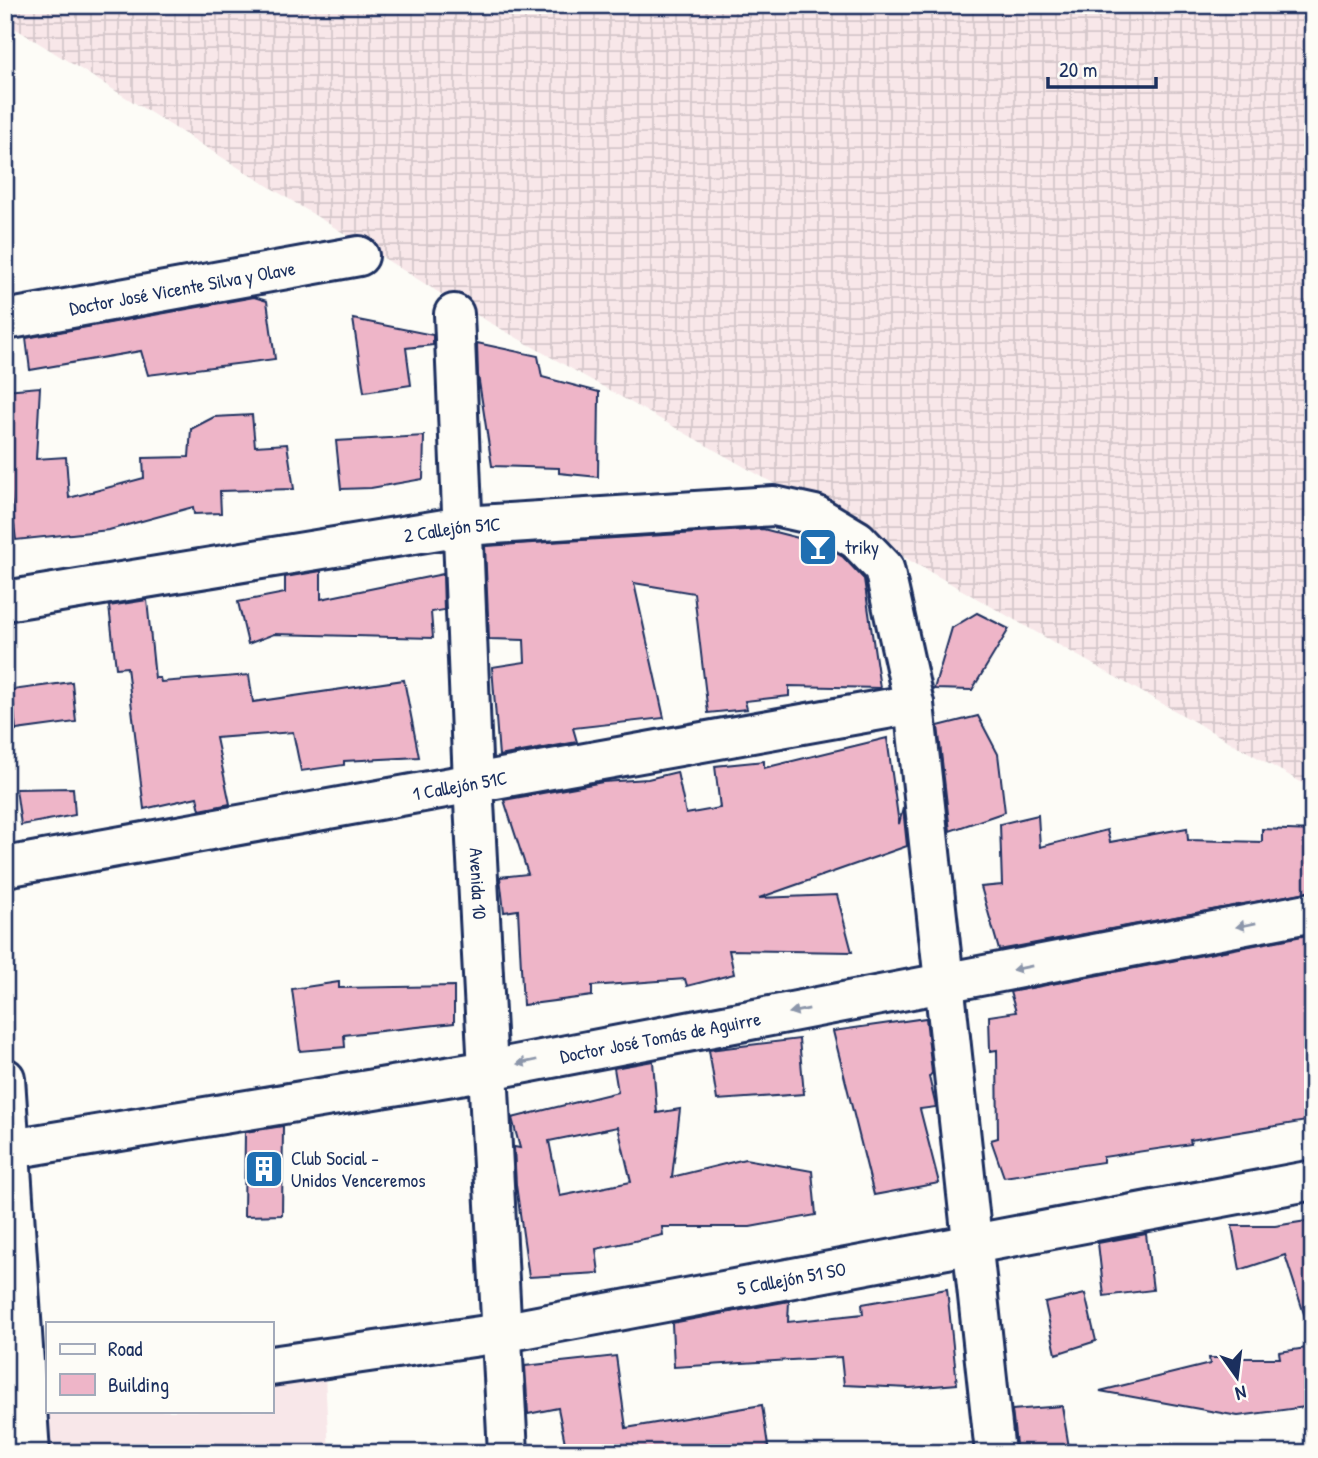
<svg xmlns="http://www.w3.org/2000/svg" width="1318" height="1458" font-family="'Patrick Hand',sans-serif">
<defs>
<pattern id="industrial-grid" width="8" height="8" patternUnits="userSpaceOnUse" patternTransform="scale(1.75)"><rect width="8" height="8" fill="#f8e7e9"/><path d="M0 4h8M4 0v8" fill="none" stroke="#d4c6ca"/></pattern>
</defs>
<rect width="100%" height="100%" fill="#fdfcf7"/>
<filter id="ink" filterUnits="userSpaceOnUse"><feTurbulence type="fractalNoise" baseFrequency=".0143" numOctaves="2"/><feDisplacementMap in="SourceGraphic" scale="14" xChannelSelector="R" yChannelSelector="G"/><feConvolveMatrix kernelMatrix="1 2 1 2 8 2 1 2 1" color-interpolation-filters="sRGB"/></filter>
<g filter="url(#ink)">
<polygon fill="#f8e7e9" points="325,1376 329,1453 41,1453 36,1408 47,1406 47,1411 271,1411 271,1382"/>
<polygon fill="url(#industrial-grid)" points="5,5 1313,5 1313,789 459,305 5,22"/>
<g fill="#eeb5c8" stroke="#1b2f5e" stroke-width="2" fill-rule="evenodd">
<polygon points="254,297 267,301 275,359 148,375 141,351 30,370 26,338"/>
<polygon points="353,319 433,335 433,345 406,348 411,385 364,392"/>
<polygon points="477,343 538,356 542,377 599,392 598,477 559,473 559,468 492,466 478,375"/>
<polygon points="40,387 36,459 66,457 69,498 144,478 143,458 189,457 191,429 214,417 252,415 255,446 287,444 294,489 220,491 221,513 194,514 193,507 109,530 16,540 5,452 5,390"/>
<polygon points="424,436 423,479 371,488 341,489 336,441"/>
<polygon points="763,529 818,543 843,557 864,579 880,688 789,686 789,696 745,701 747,709 708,713 694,593 634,583 664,718 573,728 577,742 499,756 492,667 525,662 524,640 489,639 485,546"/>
<polygon points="321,571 321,599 443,574 444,610 431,612 433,638 274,634 248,644 238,602 285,593 285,577"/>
<polygon points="147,600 155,678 160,678 161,682 249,675 253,702 404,680 419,757 344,761 344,765 301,771 293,732 216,738 230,804 200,810 197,797 144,809 127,667 116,668 109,606"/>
<polygon points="977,613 1009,629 972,690 934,689 952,628"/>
<polygon points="72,682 76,722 16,730 12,690"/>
<polygon points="978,716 998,754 1005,812 950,831 938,726"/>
<polygon points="887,738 899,824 903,808 907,846 759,898 837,895 852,952 729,950 734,974 687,986 685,979 592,986 592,996 523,1005 518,910 504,912 500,877 528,874 504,800 603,782 648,779 677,772 686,814 720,808 715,766 764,761 764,768"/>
<polygon points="73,788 75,815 21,825 16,789"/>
<polygon points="1038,815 1040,847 1107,830 1110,842 1187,828 1188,840 1262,842 1262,829 1313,831 1313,891 999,950 981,887 1002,885 1000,824"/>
<polygon points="1313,934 1313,1120 1190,1140 1191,1144 1103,1157 1103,1162 1004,1177 991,1140 998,1138 997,1050 990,1051 989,1016 1016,1012 1010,992"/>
<polygon points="339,982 339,988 454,986 454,1023 344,1035 345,1047 300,1051 292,989"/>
<polygon points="926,1018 932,1073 929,1077 936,1107 920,1109 939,1183 874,1195 833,1031"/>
<polygon points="799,1039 804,1094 717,1100 709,1050"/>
<path d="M 653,1061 L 657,1113 L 680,1109 L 672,1177 L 745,1159 L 812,1171 L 816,1215 L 750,1227 L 662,1227 L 663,1235 L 596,1249 L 599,1273 L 529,1277 L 516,1185 L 514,1147 L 520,1148 L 512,1118 L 618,1092 L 614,1068 ZM 618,1127 L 631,1182 L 560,1196 L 549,1141 Z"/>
<polygon points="283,1126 282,1215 244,1216 245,1132"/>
<polygon points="1313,1220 1313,1322 1307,1323 1285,1255 1240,1270 1232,1226 1275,1226"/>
<polygon points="1146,1234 1153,1290 1104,1296 1098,1243"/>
<polygon points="947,1289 957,1384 910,1388 844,1385 841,1357 674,1367 672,1323 789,1301 788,1322 863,1314 862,1304"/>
<polygon points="1085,1294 1096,1341 1056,1354 1045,1303"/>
<polygon points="1307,1348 1313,1406 1238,1416 1100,1391 1210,1364 1209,1358 1280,1358 1279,1352"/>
<polygon points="616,1356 626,1428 762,1405 769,1453 567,1453 558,1408 528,1414 525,1366"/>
<polygon points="1062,1406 1070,1453 1017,1453 1012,1410"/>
</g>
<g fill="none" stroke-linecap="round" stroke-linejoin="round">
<g stroke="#1b2f5e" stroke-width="44">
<g id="minor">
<path id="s1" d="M 454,314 L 473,783 L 508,1453"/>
<path id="s2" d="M 5,320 L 359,256"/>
<path id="s3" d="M 5,601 L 463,526 L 774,506 L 815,515 L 857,540 L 884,568 L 914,704 L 995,1453"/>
<path id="s4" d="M 5,867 L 914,704"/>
<polyline points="5,1078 30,1453"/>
<path id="s5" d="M 5,1150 L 489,1070 L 1313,912"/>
<path id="s6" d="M 271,1366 L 501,1333 L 1313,1180"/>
</g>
</g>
<use href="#minor" stroke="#fdfcf7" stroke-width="38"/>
</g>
<defs><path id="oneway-solid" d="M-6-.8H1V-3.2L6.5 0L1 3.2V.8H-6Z" transform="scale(1.75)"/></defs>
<g fill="#8c96aa">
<use href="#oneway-solid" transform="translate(1246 925) rotate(169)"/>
<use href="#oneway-solid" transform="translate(1022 968) rotate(169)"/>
<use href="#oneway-solid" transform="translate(799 1011) rotate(169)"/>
<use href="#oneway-solid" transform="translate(527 1062) rotate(169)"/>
</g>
</g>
<defs>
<g id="bar-square" transform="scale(2.0125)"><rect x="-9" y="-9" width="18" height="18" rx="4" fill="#1f6fb2" stroke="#fdfcf7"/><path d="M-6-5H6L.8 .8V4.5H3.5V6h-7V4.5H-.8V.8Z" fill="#fff"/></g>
<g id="building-square" transform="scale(2.0125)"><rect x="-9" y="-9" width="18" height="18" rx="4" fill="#1f6fb2" stroke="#fdfcf7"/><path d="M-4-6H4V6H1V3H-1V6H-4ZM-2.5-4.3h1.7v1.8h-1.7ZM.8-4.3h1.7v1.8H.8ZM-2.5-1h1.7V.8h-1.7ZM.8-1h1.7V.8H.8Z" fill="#fff"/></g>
</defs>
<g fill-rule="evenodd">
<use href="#bar-square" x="818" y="547"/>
<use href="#building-square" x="264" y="1169"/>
</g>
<g text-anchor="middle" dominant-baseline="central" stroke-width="5" stroke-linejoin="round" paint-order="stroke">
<g font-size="19" fill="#1b2f5e" stroke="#fdfcf7">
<text stroke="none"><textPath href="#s2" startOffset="180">Doctor José Vicente Silva y Olave</textPath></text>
<text stroke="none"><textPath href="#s3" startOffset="453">2 Callejón 51C</textPath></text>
<text stroke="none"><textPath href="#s4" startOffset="462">1 Callejón 51C</textPath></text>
<text stroke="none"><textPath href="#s1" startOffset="570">Avenida 10</textPath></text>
<text stroke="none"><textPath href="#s5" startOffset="665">Doctor José Tomás de Aguirre</textPath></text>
<text stroke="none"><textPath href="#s6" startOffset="528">5 Callejón 51 SO</textPath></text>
</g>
<g font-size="19" fill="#1b2f5e" stroke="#fdfcf7" text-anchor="start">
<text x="845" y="547">triky</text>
<text x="291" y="1158">Club Social -<tspan x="291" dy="22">Unidos Venceremos</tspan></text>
</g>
</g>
<rect width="1318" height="1458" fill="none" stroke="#fdfcf7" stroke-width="28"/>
<rect x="14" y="14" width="1290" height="1430" fill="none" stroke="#1b2f5e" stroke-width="2.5" filter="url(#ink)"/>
<rect x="46" y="1322" width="228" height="91" fill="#fdfcf7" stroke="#a3aaba" stroke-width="2"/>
<rect x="60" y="1344" width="35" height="10" fill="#fdfcf7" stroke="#a3aaba" stroke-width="2"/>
<text x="108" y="1356" font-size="21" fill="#1b2f5e">Road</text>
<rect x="60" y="1374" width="35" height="21" fill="#eeb5c8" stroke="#a3aaba" stroke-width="2"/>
<text x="108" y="1392" font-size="21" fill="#1b2f5e">Building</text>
<g transform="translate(1237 1377) rotate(166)" stroke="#fdfcf7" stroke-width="5" paint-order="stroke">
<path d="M0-5L12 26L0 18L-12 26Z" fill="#1b2f5e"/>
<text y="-10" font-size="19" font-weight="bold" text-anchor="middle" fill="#1b2f5e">N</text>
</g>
<path d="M1048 77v10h108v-10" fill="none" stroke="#1b2f5e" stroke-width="3.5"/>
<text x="1059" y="77" font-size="21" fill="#1b2f5e" stroke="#fdfcf7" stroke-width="5" paint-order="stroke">20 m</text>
</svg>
